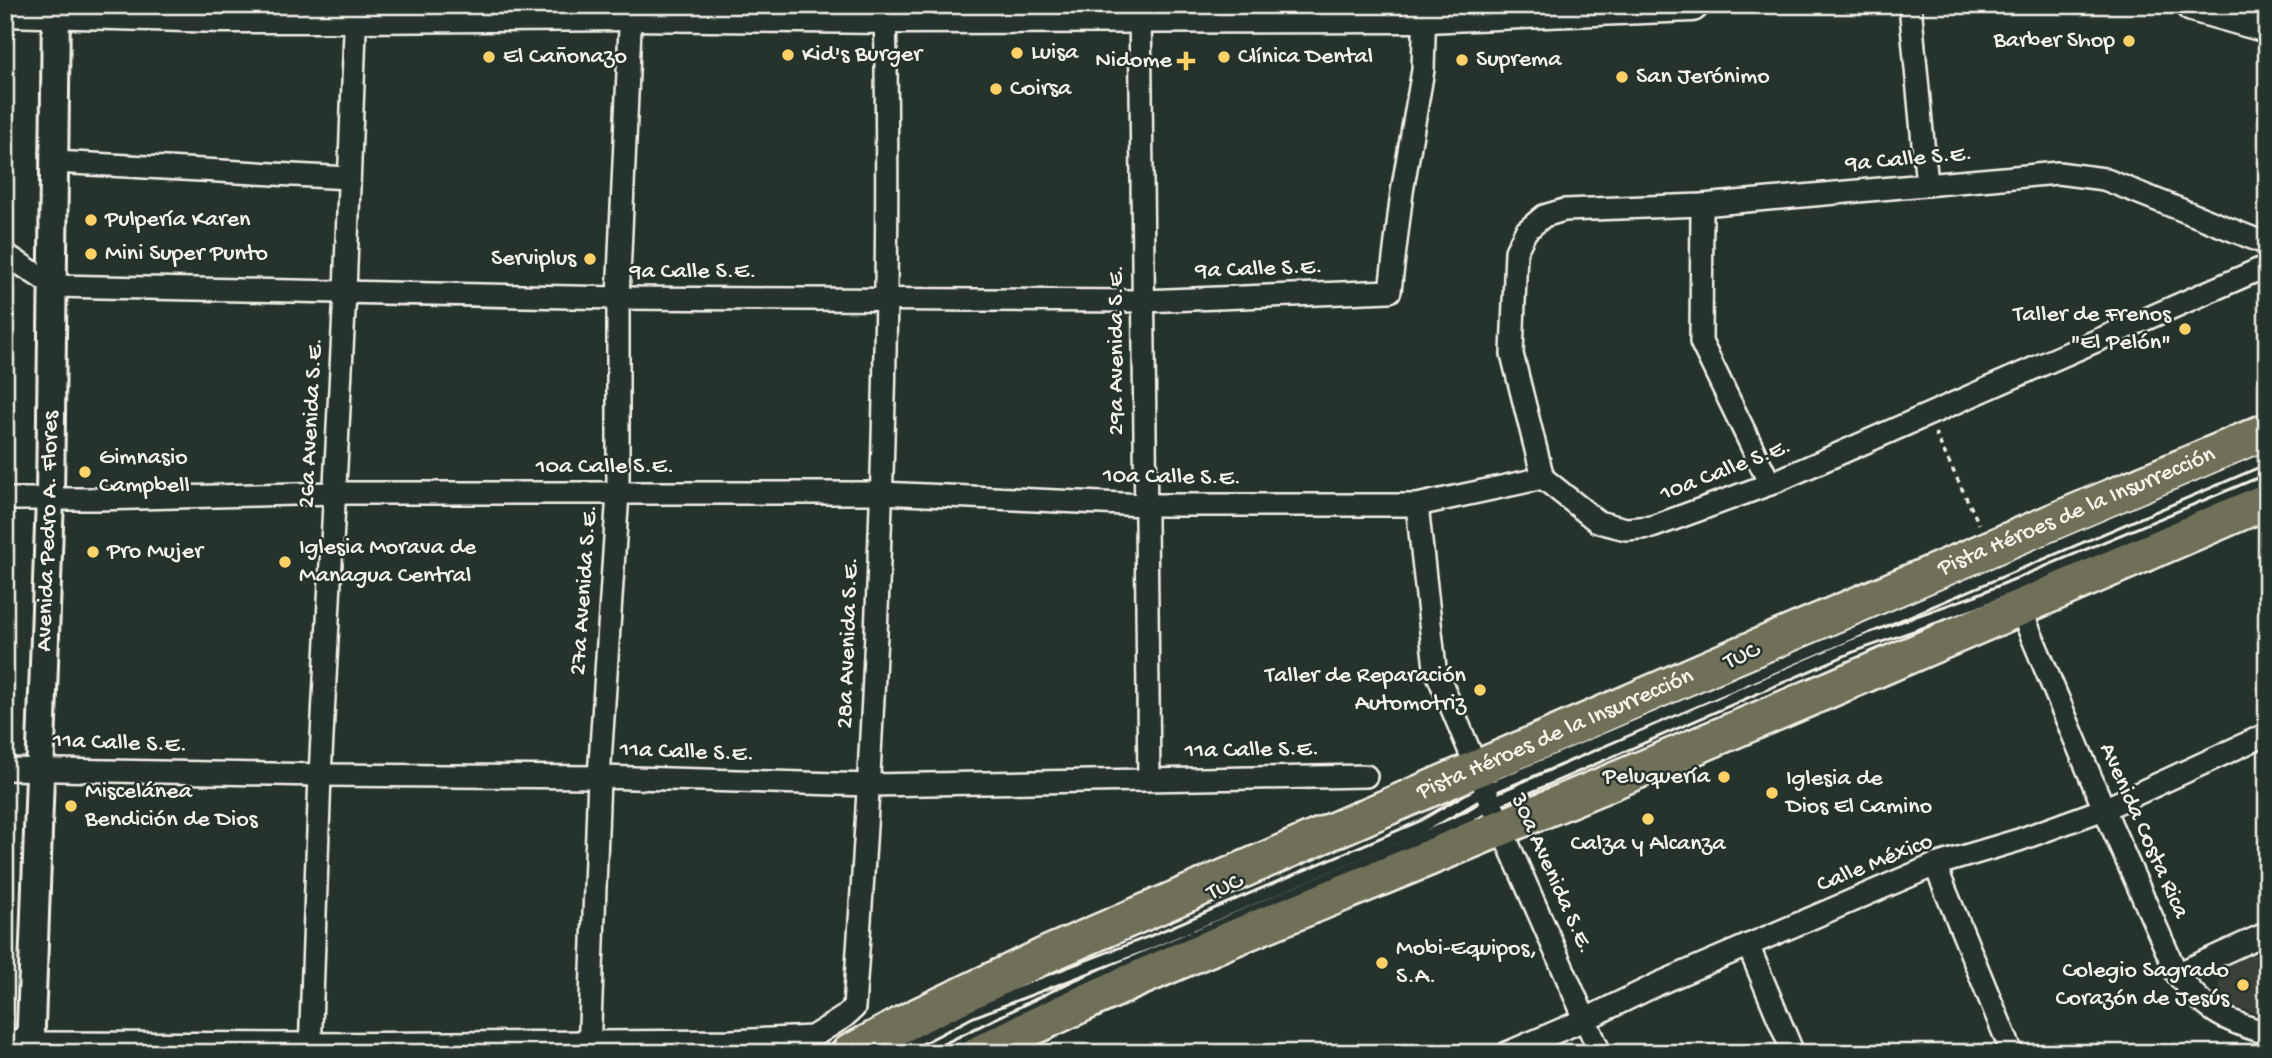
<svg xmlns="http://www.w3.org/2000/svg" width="2272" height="1058" font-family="'Gochi Hand',sans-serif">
<rect width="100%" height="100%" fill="#26332d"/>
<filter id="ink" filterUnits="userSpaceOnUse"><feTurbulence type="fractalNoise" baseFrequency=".0143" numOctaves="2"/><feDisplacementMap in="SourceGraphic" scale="14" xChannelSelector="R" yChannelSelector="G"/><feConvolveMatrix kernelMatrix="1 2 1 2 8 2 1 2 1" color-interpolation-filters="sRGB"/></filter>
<g filter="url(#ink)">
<polygon fill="#3b4139" points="2267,949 2267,1016 2217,1002 2221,967"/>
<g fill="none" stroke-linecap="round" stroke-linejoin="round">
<g stroke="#f4f1e8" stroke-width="16">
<g id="service">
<polyline points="891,1053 971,1011 1150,943 1422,827 1485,790 2267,457"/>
<polyline points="940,1053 1077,986 1469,817 1490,803 1851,646 1976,602 2267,481"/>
</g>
</g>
<g stroke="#f4f1e8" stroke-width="26">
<g id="minor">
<polyline points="1140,5 1149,779"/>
<polyline points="1910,5 1927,185"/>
<polyline points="54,162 349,178"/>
<polyline points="1702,205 1701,342 1770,484"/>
<polyline points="5,254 54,286 618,298 1143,301 1390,291 1402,192 1423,70 1425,5"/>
<polyline points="1543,478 1512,354 1516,251 1526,231 1544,216 1564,210 1702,205 2058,173 2104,179 2267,244"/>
<polyline points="1543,478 1598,522 1626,529 1652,527 1770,484 2267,266"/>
<polyline points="5,499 98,499 335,493 880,493 1145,505 1417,505 1543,478"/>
<polyline points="1417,505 1435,668 1510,848 1600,1053"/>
<path d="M 2020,608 L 2104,809 L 2177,974 C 2205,1010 2223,1021 2267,1033"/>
<polyline points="5,769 320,775 599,777 870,785 1366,776"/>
<polyline points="1935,865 2012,1053"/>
<polyline points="1748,945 1793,1053"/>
<polyline points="2177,974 2267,933"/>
<path d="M 30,1043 L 311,1044 L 731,1041 L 812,1037 L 844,1017 L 854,1008 C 878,675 892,340 885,7"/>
<polyline points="310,1053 320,775 345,292 356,5"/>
<polyline points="589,1053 599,777 618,493 618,298 631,5"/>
<polyline points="1507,1053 1586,1019 1658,984 1935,865 2019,840 2104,809 2267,734"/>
</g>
</g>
<g stroke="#f4f1e8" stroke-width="32">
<g id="tertiary">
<polyline points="5,1043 30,1043"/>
<path id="s1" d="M 30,1053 L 50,498 L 56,11"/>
</g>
</g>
<g stroke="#f4f1e8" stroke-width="37">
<g id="secondary">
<polyline points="2192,5 2267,26"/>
<polyline points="5,10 222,16 356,16 631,14 885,17 1425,16 1692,5"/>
</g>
</g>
<g stroke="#f4f1e8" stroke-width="40">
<g id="primary">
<path id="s2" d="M 849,1053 L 918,1016 L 1048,954 L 1725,661 L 2267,431"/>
<path d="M 980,1053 C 1150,967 1328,901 1503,827 C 1759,721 2013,611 2267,501"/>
</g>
</g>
<polyline stroke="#f4f1e8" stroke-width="3.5" stroke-dasharray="5 5" stroke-linecap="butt" points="1935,433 1979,524"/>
<use href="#service" stroke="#26332d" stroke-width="10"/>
<use href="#minor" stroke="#26332d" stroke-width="21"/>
<use href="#tertiary" stroke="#26332d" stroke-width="26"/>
<use href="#secondary" stroke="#26332d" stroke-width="32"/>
<use href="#primary" stroke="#706f59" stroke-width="35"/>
</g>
</g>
<g fill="#ffd166" stroke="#26332d" stroke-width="2.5">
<circle cx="2129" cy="41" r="7"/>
<circle cx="1017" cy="53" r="7"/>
<circle cx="788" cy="55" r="7"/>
<circle cx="489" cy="57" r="7"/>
<circle cx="1224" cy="57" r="7"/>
<circle cx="1462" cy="60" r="7"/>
<path d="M1182.5 50.5h7v7h7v7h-7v7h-7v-7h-7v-7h7z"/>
<circle cx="1622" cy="77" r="7"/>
<circle cx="996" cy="89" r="7"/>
<circle cx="91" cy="220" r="7"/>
<circle cx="91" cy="254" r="7"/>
<circle cx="590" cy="259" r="7"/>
<circle cx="2185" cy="329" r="7"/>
<circle cx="85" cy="472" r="7"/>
<circle cx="93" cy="552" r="7"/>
<circle cx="285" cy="562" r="7"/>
<circle cx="1480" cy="690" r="7"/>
<circle cx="1724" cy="777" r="7"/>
<circle cx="1772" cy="793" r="7"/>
<circle cx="71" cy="806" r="7"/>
<circle cx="1648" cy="819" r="7"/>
<circle cx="1382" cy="963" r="7"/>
<circle cx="2243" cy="985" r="7"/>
</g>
<g text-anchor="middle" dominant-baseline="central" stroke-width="5" stroke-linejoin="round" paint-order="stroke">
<g font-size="24" fill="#f4f1e8" stroke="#26332d" text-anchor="start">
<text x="2115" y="41" text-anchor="end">Barber Shop</text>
<text x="1031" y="53">Luisa</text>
<text x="802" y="55">Kid's Burger</text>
<text x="503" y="57">El Cañonazo</text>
<text x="1238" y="57">Clínica Dental</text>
<text x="1476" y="60">Suprema</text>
<text x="1172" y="61" text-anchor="end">Nidome</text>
<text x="1636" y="77">San Jerónimo</text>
<text x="1010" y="89">Coirsa</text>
<text x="105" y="220">Pulpería Karen</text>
<text x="105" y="254">Mini Super Punto</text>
<text x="576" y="259" text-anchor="end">Serviplus</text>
<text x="2171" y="315" text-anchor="end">Taller de Frenos<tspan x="2171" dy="28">"El Pelón"</tspan></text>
<text x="99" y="458">Gimnasio<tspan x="99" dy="28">Campbell</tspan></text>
<text x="299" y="548">Iglesia Morava de<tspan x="299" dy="28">Managua Central</tspan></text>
<text x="107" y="552">Pro Mujer</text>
<text x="1466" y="676" text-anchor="end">Taller de Reparación<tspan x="1466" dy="28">Automotriz</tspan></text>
<text x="1710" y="777" text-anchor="end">Peluquería</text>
<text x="1786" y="779">Iglesia de<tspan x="1786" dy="28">Dios El Camino</tspan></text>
<text x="85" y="792">Miscelánea<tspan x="85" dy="28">Bendición de Dios</tspan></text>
<text x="1648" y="844" text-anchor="middle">Calza y Alcanza</text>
<text x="1396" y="949">Mobi-Equipos,<tspan x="1396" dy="28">S.A.</tspan></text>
<text x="2229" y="971" text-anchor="end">Colegio Sagrado<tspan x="2229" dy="28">Corazón de Jesús</tspan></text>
</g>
<g font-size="24" fill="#f4f1e8" stroke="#26332d">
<text transform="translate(1909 160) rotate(-5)">9a Calle S.E.</text>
<text transform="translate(1259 270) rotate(-2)">9a Calle S.E.</text>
<text x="693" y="272">9a Calle S.E.</text>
<text transform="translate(1117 350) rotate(-90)">29a Avenida S.E.</text>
<text transform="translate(312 423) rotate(-87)">26a Avenida S.E.</text>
<text x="605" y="467">10a Calle S.E.</text>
<text transform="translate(1726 471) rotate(-21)">10a Calle S.E.</text>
<text transform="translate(1172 478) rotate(1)">10a Calle S.E.</text>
<text stroke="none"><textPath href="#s2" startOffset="1342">Pista Héroes de la Insurrección</textPath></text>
<text stroke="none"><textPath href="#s1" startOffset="522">Avenida Pedro A. Flores</textPath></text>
<text transform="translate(585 590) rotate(-86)">27a Avenida S.E.</text>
<text transform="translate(849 643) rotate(-88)">28a Avenida S.E.</text>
<text transform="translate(1742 657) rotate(-23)">TUC</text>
<text stroke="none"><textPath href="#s2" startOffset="775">Pista Héroes de la Insurrección</textPath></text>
<text transform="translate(120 744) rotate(2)">11a Calle S.E.</text>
<text transform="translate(1252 751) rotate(-1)">11a Calle S.E.</text>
<text transform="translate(687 753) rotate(2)">11a Calle S.E.</text>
<text transform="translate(2143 831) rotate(66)">Avenida Costa Rica</text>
<text transform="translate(1875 864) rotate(-22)">Calle México</text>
<text transform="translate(1551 874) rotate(66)">30a Avenida S.E.</text>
<text transform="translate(1225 888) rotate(-23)">TUC</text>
</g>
</g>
<rect width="2272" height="1058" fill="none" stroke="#26332d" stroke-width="28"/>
<rect x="14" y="14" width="2244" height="1030" fill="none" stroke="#f4f1e8" stroke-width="2.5" filter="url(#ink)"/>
</svg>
